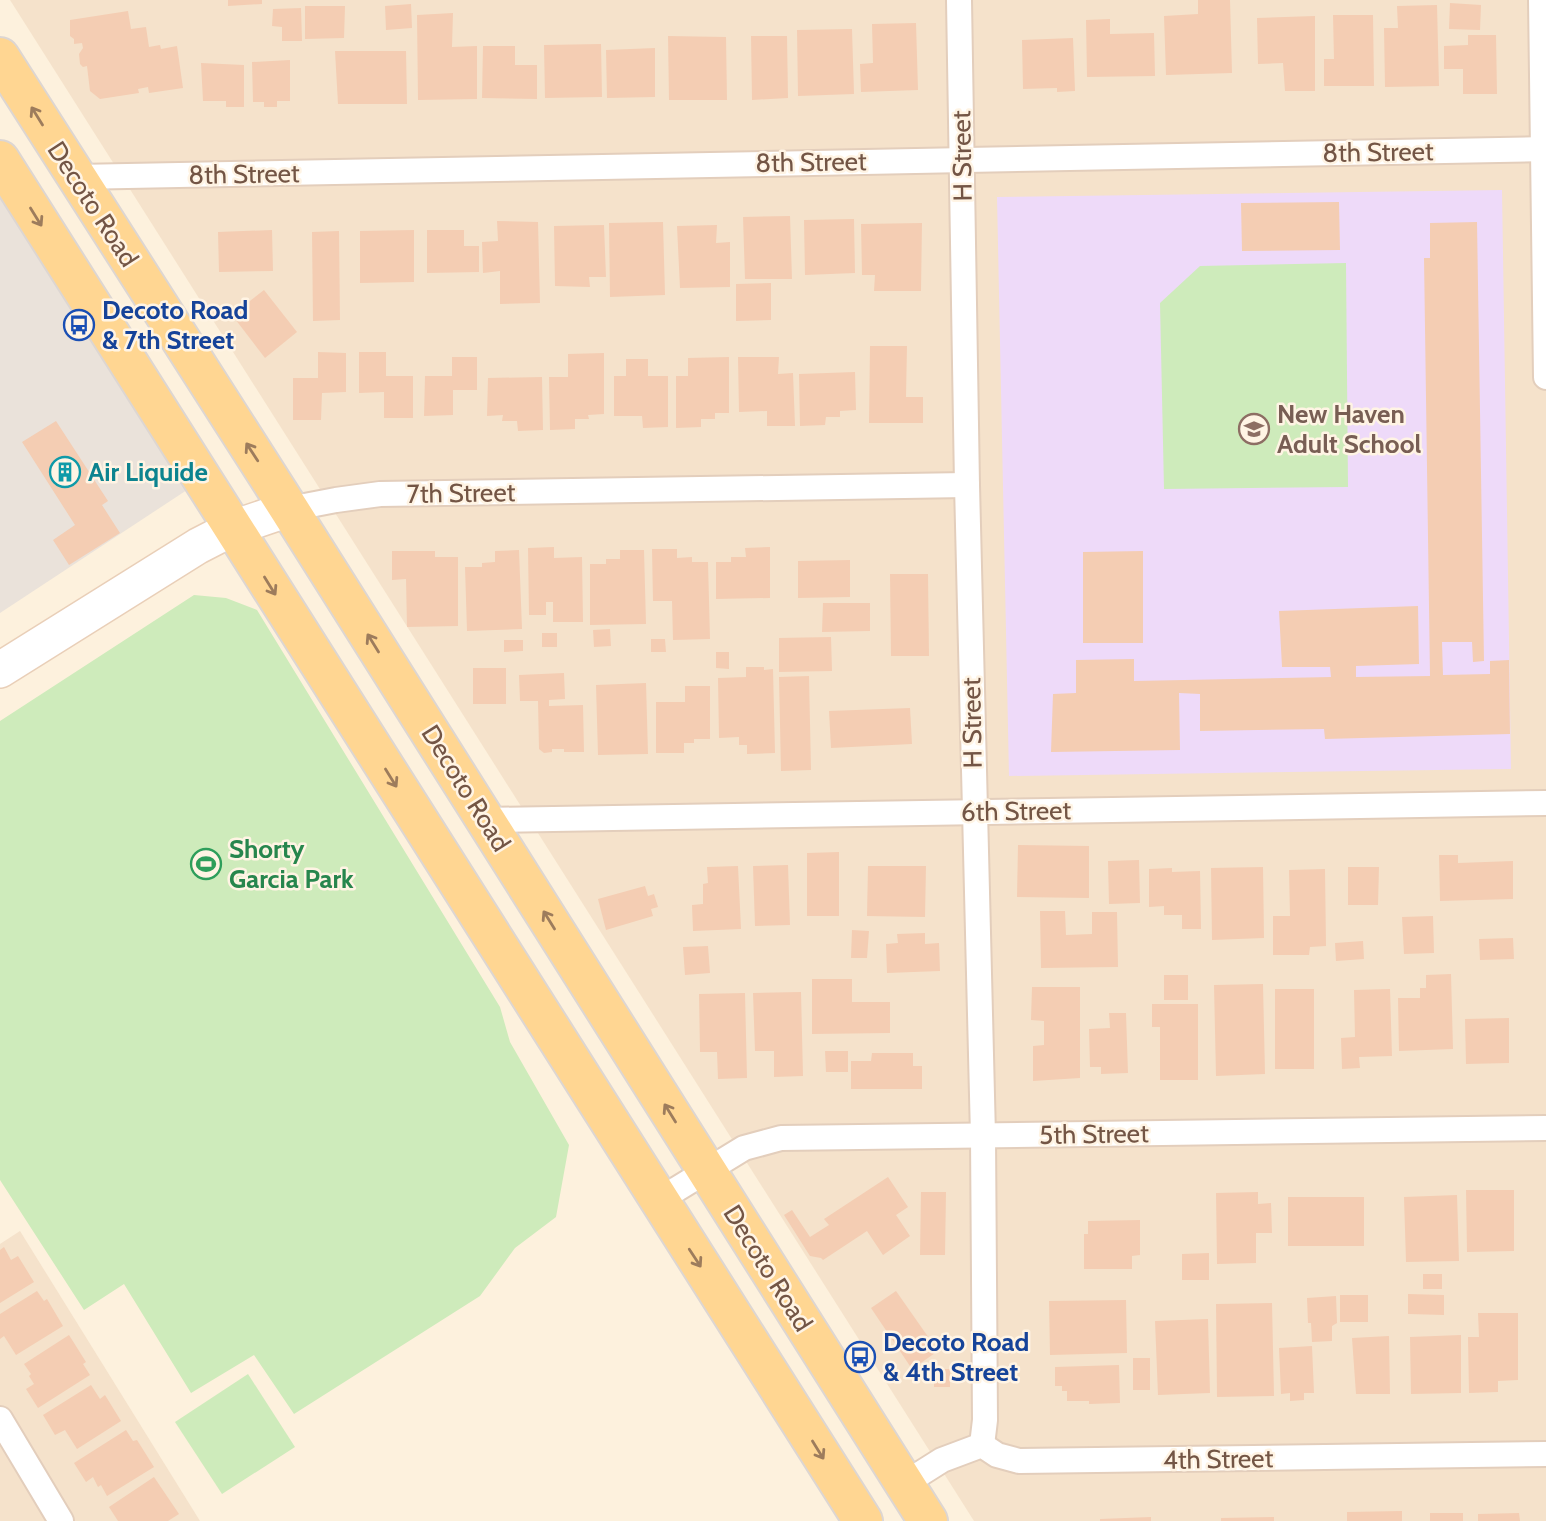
<svg xmlns="http://www.w3.org/2000/svg" width="1546" height="1521" font-family="Cabin,sans-serif">
<rect width="100%" height="100%" fill="#fdf1dd"/>
<g fill="#f5e2cb">
<polygon points="10,0 1546,0 1546,1521 974,1521"/>
<polygon points="20,1231 200,1521 0,1521 0,1244"/>
</g>
<polygon fill="#eae2da" points="0,182 193,486 0,613"/>
<polygon fill="#eedaf9" points="1502,190 1511,769 1009,776 997,197"/>
<g fill="#ceebbb">
<polygon points="1346,263 1348,487 1164,489 1160,303 1200,266"/>
<polygon points="194,595 226,598 257,610 500,1007 510,1042 569,1145 556,1217 515,1248 480,1296 294,1414 254,1355 191,1393 124,1284 84,1310 0,1180 0,721"/>
<polygon points="248,1374 295,1447 222,1494 175,1422"/>
</g>
<g fill="#f4cdb3">
<polygon points="228,0 262,0 262,4 228,6"/>
<polygon points="1198,0 1230,0 1232,73 1166,75 1164,16 1198,14"/>
<polygon points="1450,3 1481,5 1480,30 1449,29"/>
<polygon points="411,4 412,28 386,30 385,6"/>
<polygon points="1437,5 1439,86 1385,87 1384,28 1398,28 1397,6"/>
<polygon points="305,6 345,6 344,38 305,39"/>
<polygon points="301,8 302,41 282,41 282,27 272,26 273,9"/>
<polygon points="128,11 131,29 146,27 149,47 160,45 161,49 177,46 183,88 149,93 148,87 138,89 139,93 100,99 90,91 87,66 83,67 80,64 79,54 83,48 82,43 74,44 74,39 70,36 70,20"/>
<polygon points="453,13 452,47 477,46 477,99 418,100 417,15"/>
<polygon points="1333,15 1373,15 1374,86 1324,86 1324,59 1334,59"/>
<polygon points="1315,16 1315,91 1285,91 1283,63 1258,64 1257,18"/>
<polygon points="1110,19 1110,34 1154,33 1155,76 1087,77 1086,20"/>
<polygon points="916,23 918,90 861,92 860,64 873,63 872,24"/>
<polygon points="852,29 854,94 798,96 797,30"/>
<polygon points="1468,35 1496,35 1497,94 1463,94 1463,69 1444,69 1444,46 1468,45"/>
<polygon points="668,36 726,37 727,100 669,100"/>
<polygon points="751,36 787,36 788,98 752,100"/>
<polygon points="1073,38 1075,91 1057,92 1057,88 1023,89 1022,40"/>
<polygon points="601,44 602,97 545,98 544,45"/>
<polygon points="483,46 515,46 515,65 537,65 537,99 482,98"/>
<polygon points="655,48 655,97 607,98 606,50"/>
<polygon points="335,51 406,51 407,104 338,104"/>
<polygon points="290,60 290,101 277,101 277,107 264,107 264,102 253,102 252,62"/>
<polygon points="201,63 244,65 244,107 226,107 226,101 203,101"/>
<polygon points="1339,202 1340,250 1242,251 1241,203"/>
<polygon points="790,216 792,279 745,279 743,217"/>
<polygon points="854,219 855,273 805,275 804,220"/>
<polygon points="497,221 538,222 540,303 500,304 500,271 483,273 482,242 498,241"/>
<polygon points="663,222 665,295 610,297 609,223"/>
<polygon points="1477,222 1484,661 1473,662 1472,642 1442,642 1443,675 1490,674 1490,661 1509,660 1510,734 1325,739 1324,729 1200,731 1200,694 1179,693 1180,750 1051,752 1053,694 1076,693 1076,660 1134,659 1134,681 1331,677 1330,667 1282,667 1279,611 1418,606 1419,664 1356,666 1356,677 1430,676 1424,258 1430,258 1430,223"/>
<polygon points="922,223 921,291 874,291 875,275 862,275 861,224"/>
<polygon points="604,225 606,277 589,277 590,287 555,286 554,226"/>
<polygon points="717,225 716,243 730,242 730,287 680,288 677,226"/>
<polygon points="272,230 273,271 219,272 218,232"/>
<polygon points="414,230 414,282 360,283 360,231"/>
<polygon points="427,230 464,230 464,246 479,246 479,272 427,273"/>
<polygon points="339,231 340,320 313,321 312,232"/>
<polygon points="771,283 771,320 736,321 736,284"/>
<polygon points="264,290 297,332 265,358 232,315"/>
<polygon points="870,346 907,346 906,397 923,397 923,423 869,423"/>
<polygon points="318,352 346,353 346,392 322,393 321,420 293,420 293,378 318,378"/>
<polygon points="359,352 386,352 386,376 413,376 413,418 384,418 384,392 359,393"/>
<polygon points="604,353 604,414 588,415 589,419 575,419 575,429 550,430 549,377 568,377 568,354"/>
<polygon points="452,357 477,357 477,390 453,390 453,415 424,416 425,376 452,376"/>
<polygon points="729,357 729,413 715,413 715,419 701,419 701,427 676,428 676,376 688,376 688,358"/>
<polygon points="738,357 779,357 778,374 793,373 795,426 767,426 767,411 739,412"/>
<polygon points="626,359 648,359 648,376 668,376 668,427 643,428 642,416 614,416 614,376 626,376"/>
<polygon points="855,372 856,410 840,411 840,417 826,417 825,425 800,426 799,374"/>
<polygon points="542,377 543,430 518,431 517,421 502,421 503,415 487,416 488,378"/>
<polygon points="56,421 108,501 102,505 120,533 69,565 53,540 75,525 22,442"/>
<polygon points="554,547 554,558 582,557 583,622 553,622 553,602 546,602 546,615 529,615 528,548"/>
<polygon points="770,547 770,598 716,599 716,562 731,562 731,557 746,557 745,548"/>
<polygon points="652,549 677,549 677,558 692,557 692,562 708,562 710,639 673,640 672,601 653,601"/>
<polygon points="519,550 522,629 467,631 465,567 482,567 482,563 495,562 495,551"/>
<polygon points="620,550 644,550 646,624 590,625 590,564 606,564 606,559 620,559"/>
<polygon points="392,551 435,551 435,557 458,557 458,626 407,627 406,579 392,580"/>
<polygon points="1143,551 1143,643 1083,643 1083,552"/>
<polygon points="850,560 850,597 798,598 798,561"/>
<polygon points="890,574 928,574 929,656 891,656"/>
<polygon points="823,603 870,603 870,631 822,632"/>
<polygon points="610,629 611,646 594,647 593,630"/>
<rect x="542" y="633" width="15" height="14"/>
<polygon points="831,637 832,671 779,672 779,638"/>
<polygon points="651,639 665,639 666,652 651,652"/>
<polygon points="504,640 523,640 523,651 504,652"/>
<polygon points="716,652 729,652 729,669 716,668"/>
<polygon points="746,667 764,667 764,670 773,669 775,753 747,754 747,745 739,745 739,737 719,738 718,678 746,677"/>
<rect x="473" y="668" width="33" height="36"/>
<polygon points="564,673 565,699 549,700 549,706 583,705 584,752 564,752 564,749 552,749 552,752 544,753 539,749 538,701 520,701 519,675"/>
<polygon points="809,676 811,770 781,771 779,677"/>
<polygon points="646,683 648,754 598,755 596,685"/>
<polygon points="685,686 710,686 710,739 694,739 694,743 684,743 684,753 656,753 656,702 685,702"/>
<polygon points="910,708 912,744 831,748 829,711"/>
<polygon points="1018,845 1089,846 1089,898 1017,897"/>
<polygon points="839,852 839,916 807,916 807,853"/>
<polygon points="1439,855 1458,855 1458,863 1513,861 1513,899 1440,901"/>
<polygon points="1139,860 1140,903 1109,904 1108,861"/>
<polygon points="788,865 790,925 755,926 753,866"/>
<polygon points="738,866 741,929 693,931 692,905 703,904 703,884 708,883 707,867"/>
<polygon points="868,866 926,866 925,917 867,916"/>
<polygon points="1263,867 1264,938 1212,940 1211,868"/>
<polygon points="1348,867 1379,867 1378,905 1348,905"/>
<polygon points="1172,868 1172,872 1200,871 1201,929 1182,929 1182,915 1164,915 1164,906 1149,907 1149,869"/>
<polygon points="1325,869 1326,946 1310,947 1309,955 1273,955 1273,916 1290,916 1289,870"/>
<polygon points="645,886 648,896 654,894 658,907 651,909 653,916 606,930 598,899"/>
<polygon points="1040,911 1065,911 1066,935 1092,934 1092,912 1117,912 1118,967 1041,968"/>
<polygon points="1433,916 1434,953 1404,954 1402,917"/>
<polygon points="852,930 869,931 867,958 851,958"/>
<polygon points="925,933 925,944 939,943 940,971 887,973 886,944 898,943 897,934"/>
<polygon points="1513,938 1514,959 1480,960 1479,939"/>
<polygon points="1363,941 1364,959 1336,961 1335,943"/>
<polygon points="708,946 710,973 685,975 683,947"/>
<polygon points="1451,974 1453,1049 1399,1051 1398,998 1420,998 1420,988 1426,988 1426,975"/>
<rect x="1164" y="975" width="24" height="25"/>
<polygon points="812,979 852,979 852,1002 890,1002 890,1033 812,1034"/>
<polygon points="1263,984 1265,1074 1216,1076 1214,985"/>
<polygon points="1032,987 1080,987 1080,1078 1033,1081 1033,1046 1044,1045 1044,1021 1031,1020"/>
<rect x="1275" y="989" width="39" height="80"/>
<polygon points="1390,989 1392,1056 1359,1057 1360,1068 1342,1069 1341,1038 1355,1037 1354,990"/>
<polygon points="801,992 803,1076 774,1077 774,1051 755,1051 753,993"/>
<polygon points="745,993 747,1078 718,1079 717,1052 700,1052 699,994"/>
<polygon points="1152,1004 1198,1004 1198,1080 1160,1080 1160,1027 1152,1027"/>
<polygon points="1109,1013 1126,1013 1128,1073 1101,1074 1101,1067 1090,1067 1089,1029 1110,1028"/>
<polygon points="1509,1018 1509,1063 1466,1064 1465,1019"/>
<polygon points="825,1051 848,1051 848,1072 826,1072"/>
<polygon points="872,1053 913,1053 913,1066 922,1066 922,1089 851,1089 851,1061 871,1061"/>
<polygon points="888,1177 908,1207 896,1215 910,1236 883,1255 867,1231 823,1260 821,1258 810,1256 784,1215 792,1210 810,1237 829,1225 824,1219"/>
<polygon points="1466,1190 1514,1190 1514,1251 1467,1252"/>
<polygon points="921,1192 946,1192 945,1255 920,1255"/>
<polygon points="1258,1192 1258,1204 1271,1203 1272,1233 1256,1233 1256,1263 1217,1264 1216,1193"/>
<polygon points="1457,1195 1459,1261 1406,1262 1404,1197"/>
<rect x="1288" y="1197" width="76" height="49"/>
<polygon points="1140,1220 1140,1255 1132,1256 1132,1269 1084,1269 1084,1234 1088,1234 1088,1221"/>
<polygon points="4,1247 11,1260 18,1256 34,1282 0,1303 0,1250"/>
<polygon points="1209,1253 1209,1280 1182,1280 1182,1254"/>
<rect x="1423" y="1274" width="19" height="15"/>
<polygon points="37,1291 44,1301 47,1299 63,1326 16,1355 4,1336 0,1339 0,1314"/>
<polygon points="896,1291 938,1351 912,1369 871,1308"/>
<polygon points="1408,1294 1444,1295 1444,1315 1408,1314"/>
<rect x="1340" y="1295" width="28" height="27"/>
<polygon points="1336,1296 1337,1323 1332,1326 1332,1341 1312,1342 1311,1323 1308,1323 1307,1298"/>
<polygon points="1126,1300 1127,1353 1050,1355 1049,1301"/>
<polygon points="1272,1303 1274,1396 1217,1397 1216,1304"/>
<polygon points="1478,1313 1518,1313 1518,1380 1498,1381 1498,1392 1469,1393 1468,1337 1479,1337"/>
<polygon points="1208,1319 1210,1393 1158,1395 1155,1321"/>
<polygon points="69,1335 86,1362 83,1364 90,1375 38,1408 26,1389 34,1384 29,1376 31,1374 24,1364"/>
<polygon points="1461,1335 1461,1393 1411,1394 1410,1337"/>
<polygon points="1389,1336 1390,1394 1356,1394 1352,1338"/>
<polygon points="1312,1346 1314,1393 1304,1393 1304,1400 1290,1401 1290,1393 1281,1394 1279,1348"/>
<rect x="1133" y="1358" width="17" height="32"/>
<polygon points="1119,1365 1120,1403 1089,1404 1089,1401 1067,1401 1067,1391 1062,1391 1062,1386 1055,1386 1055,1367"/>
<rect x="934" y="1369" width="16" height="18"/>
<polygon points="91,1385 100,1399 105,1395 121,1421 77,1449 65,1430 55,1435 43,1415"/>
<polygon points="126,1430 133,1441 137,1440 154,1467 107,1496 101,1485 98,1487 93,1477 86,1482 74,1463"/>
<polygon points="154,1477 179,1514 168,1521 118,1521 109,1507"/>
<polygon points="1402,1511 1402,1521 1347,1521 1347,1512"/>
<rect x="1430" y="1513" width="33" height="8"/>
<polygon points="1519,1513 1520,1521 1478,1521 1478,1514"/>
<polygon points="1151,1517 1151,1521 1100,1521 1100,1519"/>
<polygon points="1274,1517 1274,1521 1221,1521 1221,1518"/>
</g>
<g fill="none" stroke-linecap="round" stroke-linejoin="round">
<g stroke="#e3cebc" stroke-width="28">
<g id="street">
<polyline points="959,0 967,485 983,1136 985,1420 982,1445"/>
<polyline points="1541,0 1546,377"/>
<polyline points="76,177 1546,149"/>
<polyline points="289,509 336,500 380,494 967,485"/>
<polyline points="486,820 1546,803"/>
<polyline points="659,1200 744,1148 781,1138 1546,1128"/>
<polyline points="0,1419 61,1521"/>
<polyline points="904,1484 942,1460 982,1445 997,1455 1019,1461 1546,1454"/>
</g>
</g>
<g stroke="#e9cfb8" stroke-width="38">
<polyline id="secondary" points="0,670 198,546 233,528 289,509"/>
</g>
<g stroke="#ddd6d2" stroke-width="42">
<g id="primary">
<polyline points="0,57 289,509 928,1521"/>
<polyline points="0,160 863,1521"/>
</g>
</g>
<use href="#street" stroke="#fff" stroke-width="24"/>
<use href="#secondary" stroke="#fff" stroke-width="35"/>
<use href="#primary" stroke="#ffd692" stroke-width="38"/>
</g>
<defs><path id="oneway-shaft" d="M-6 0H5M1.5-3L5.5 0L1.5 3" fill="none" stroke-width="1.6" stroke-linecap="round" stroke-linejoin="round" transform="scale(1.75)"/></defs>
<g stroke="#9d7c5c">
<use href="#oneway-shaft" transform="translate(37 116) rotate(-122)"/>
<use href="#oneway-shaft" transform="translate(36 217) rotate(58)"/>
<use href="#oneway-shaft" transform="translate(252 452) rotate(-123)"/>
<use href="#oneway-shaft" transform="translate(270 586) rotate(58)"/>
<use href="#oneway-shaft" transform="translate(373 643) rotate(-122)"/>
<use href="#oneway-shaft" transform="translate(391 778) rotate(58)"/>
<use href="#oneway-shaft" transform="translate(549 920) rotate(-122)"/>
<use href="#oneway-shaft" transform="translate(670 1113) rotate(-122)"/>
<use href="#oneway-shaft" transform="translate(695 1258) rotate(57)"/>
<use href="#oneway-shaft" transform="translate(818 1450) rotate(58)"/>
</g>
<defs>
<g id="bus-ring" transform="scale(1.575)"><circle r="9.5" fill="#fff4e4" stroke="#1a4fb4" stroke-width="1.5"/><path d="M-5-6H5V4H4V6H2V4H-2V6H-4V4H-5ZM-3.5-4V0h7V-4ZM-3.5 1.2v1.5H-2V1.2ZM2 1.2v1.5H3.5V1.2Z" fill="#1a4fb4"/></g>
<g id="school-ring" transform="scale(1.575)"><circle r="9.5" fill="#fff4e4" stroke="#8d6e63" stroke-width="1.5"/><path d="M0-5L7-2L0 1L-7-2ZM-4 1L0 2.5L4 1V4Q0 6-4 4Z" fill="#8d6e63"/></g>
<g id="building-ring" transform="scale(1.575)"><circle r="9.5" fill="#fff4e4" stroke="#0f9aa8" stroke-width="1.5"/><path d="M-4-6H4V6H1V3H-1V6H-4ZM-2.5-4.3h1.7v1.8h-1.7ZM.8-4.3h1.7v1.8H.8ZM-2.5-1h1.7V.8h-1.7ZM.8-1h1.7V.8H.8Z" fill="#0f9aa8"/></g>
<g id="stadium-ring" transform="scale(1.575)"><circle r="9.5" fill="#fff4e4" stroke="#2e9e5b" stroke-width="1.5"/><path d="M0-5a6.5 5 0 1 0 0 10a6.5 5 0 1 0 0-10ZM-3.5-1.8h7v3.6h-7Z" fill="#2e9e5b"/></g>
</defs>
<g fill-rule="evenodd">
<use href="#bus-ring" x="79" y="325"/>
<use href="#school-ring" x="1254" y="429"/>
<use href="#building-ring" x="65" y="472"/>
<use href="#stadium-ring" x="206" y="864"/>
<use href="#bus-ring" x="860" y="1357"/>
</g>
<g text-anchor="middle" dominant-baseline="central" stroke-width="5" stroke-linejoin="round" paint-order="stroke">
<g font-size="26" fill="#735545" stroke="#fff4e4">
<text transform="translate(1378 152) rotate(-1)">8th Street</text>
<text transform="translate(962 156) rotate(-91)">H Street</text>
<text transform="translate(811 162) rotate(-1)">8th Street</text>
<text transform="translate(244 174) rotate(-1)">8th Street</text>
<text transform="translate(93 204) rotate(57)">Decoto Road</text>
<text transform="translate(461 493) rotate(-1)">7th Street</text>
<text transform="translate(972 723) rotate(-91)">H Street</text>
<text transform="translate(466 788) rotate(58)">Decoto Road</text>
<text transform="translate(1016 811) rotate(-1)">6th Street</text>
<text transform="translate(1094 1134) rotate(-1)">5th Street</text>
<text transform="translate(768 1268) rotate(58)">Decoto Road</text>
<text transform="translate(1218 1459) rotate(-1)">4th Street</text>
</g>
<g font-size="26" font-weight="bold" fill="#164399" stroke="#fff4e4" text-anchor="start">
<text x="102" y="310">Decoto Road<tspan x="102" dy="30">&amp; 7th Street</tspan></text>
<text x="883" y="1342">Decoto Road<tspan x="883" dy="30">&amp; 4th Street</tspan></text>
</g>
<g font-size="26" font-weight="bold" fill="#785e54" stroke="#fff4e4" text-anchor="start">
<text x="1277" y="414">New Haven<tspan x="1277" dy="30">Adult School</tspan></text>
</g>
<g font-size="26" font-weight="bold" fill="#0d838f" stroke="#fff4e4" text-anchor="start">
<text x="88" y="472">Air Liquide</text>
</g>
<g font-size="26" font-weight="bold" fill="#27864d" stroke="#fff4e4" text-anchor="start">
<text x="229" y="849">Shorty<tspan x="229" dy="30">Garcia Park</tspan></text>
</g>
</g>
</svg>
